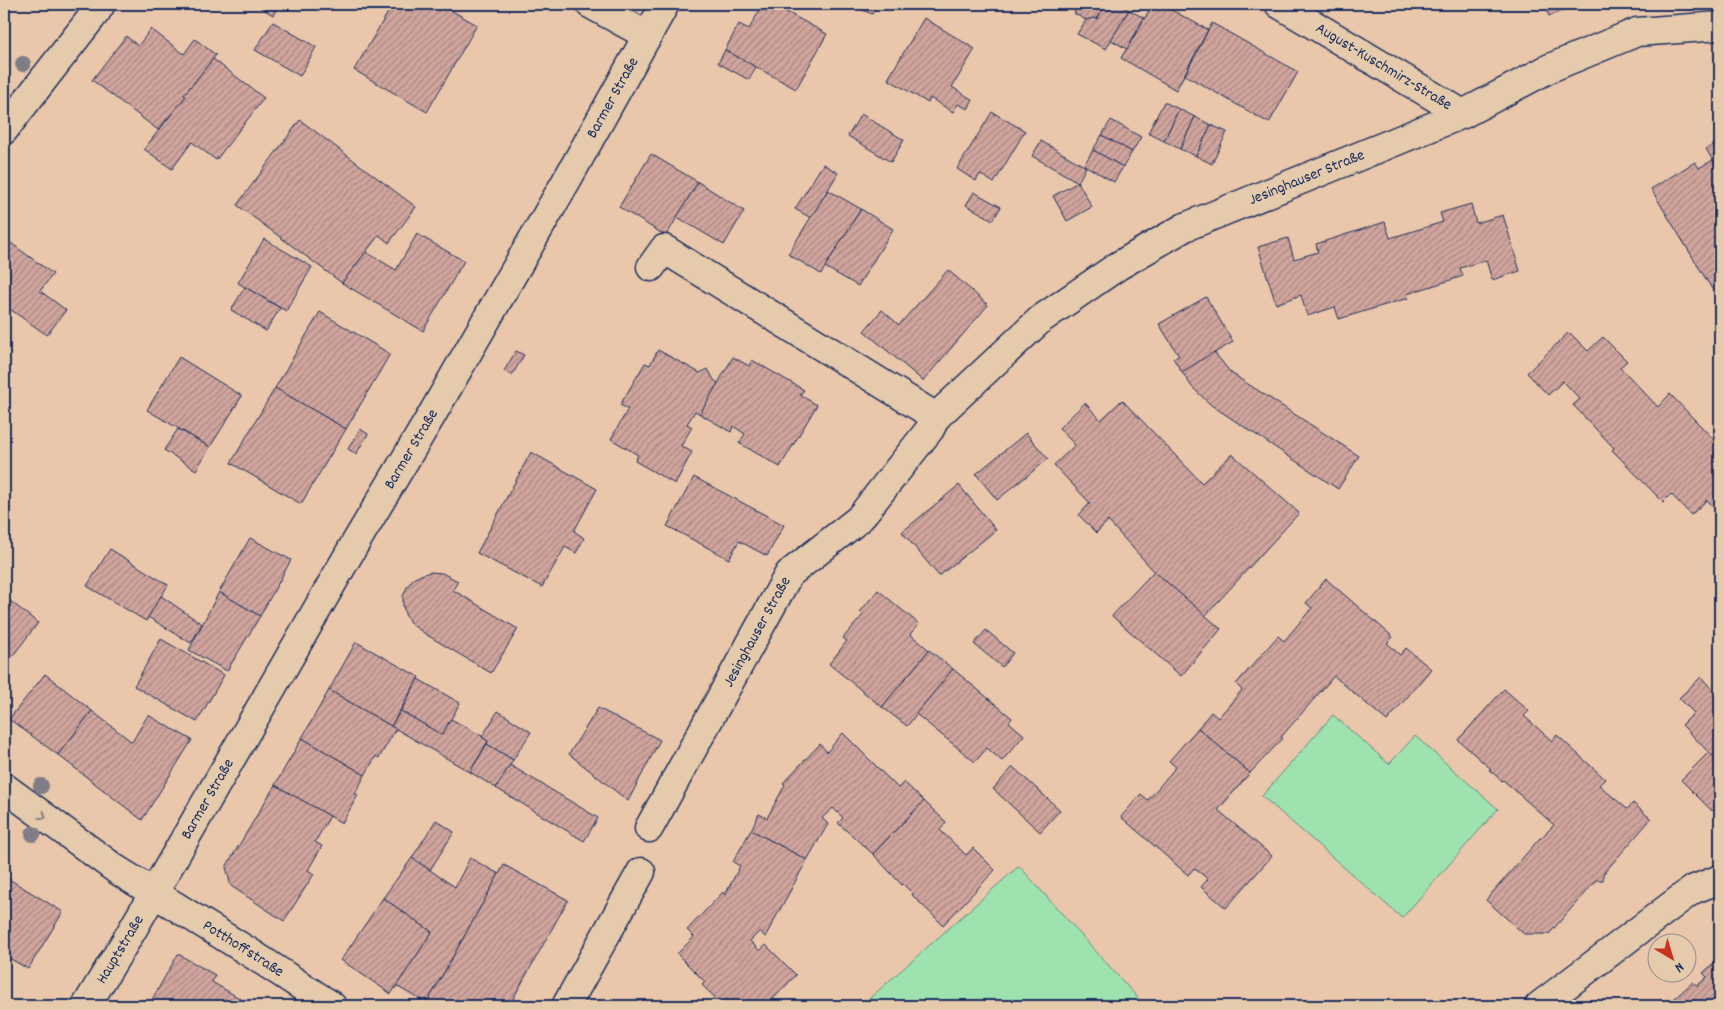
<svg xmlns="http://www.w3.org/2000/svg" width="1724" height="1010" font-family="Dekko,sans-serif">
<defs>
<pattern id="building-hatch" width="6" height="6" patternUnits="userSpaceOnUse" patternTransform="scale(1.25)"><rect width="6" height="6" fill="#d1a59d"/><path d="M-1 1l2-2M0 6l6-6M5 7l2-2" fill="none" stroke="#a98783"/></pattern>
</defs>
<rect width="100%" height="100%" fill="#eac6ab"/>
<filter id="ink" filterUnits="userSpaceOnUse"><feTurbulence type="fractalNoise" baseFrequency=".02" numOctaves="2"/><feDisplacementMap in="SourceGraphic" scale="10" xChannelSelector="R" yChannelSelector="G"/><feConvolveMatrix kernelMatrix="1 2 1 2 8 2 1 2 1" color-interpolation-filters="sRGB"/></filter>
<g filter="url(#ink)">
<g fill="#9ee3af" stroke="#5c8986">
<polygon points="1333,715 1389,764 1415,736 1498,809 1402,918 1262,796"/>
<polygon points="1019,866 1145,1006 861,1006"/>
</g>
<g fill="url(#building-hatch)" stroke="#1b2f5e">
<polygon points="255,4 280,4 273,15"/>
<polygon points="393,4 440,4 477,25 427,112 354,70"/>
<polygon points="763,4 772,4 827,34 796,89 725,50 739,24 749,29"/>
<polygon points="849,4 878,4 872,14"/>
<polygon points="1069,4 1106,4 1097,19 1094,18 1086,20 1075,14 1073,6"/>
<polygon points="1106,4 1118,4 1129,10 1106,49 1077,34 1086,20 1094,18 1097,19"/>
<polygon points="1153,4 1161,4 1208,30 1176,90 1121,58"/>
<polygon points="1545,4 1580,4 1549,16"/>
<polygon points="1129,10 1144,18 1127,49 1111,40"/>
<polygon points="924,18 975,49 952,87 973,100 968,109 958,104 953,112 930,98 928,103 888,79"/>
<polygon points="273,22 316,47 300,76 255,50"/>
<polygon points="1212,23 1298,72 1269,123 1185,75"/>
<polygon points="151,29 184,54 195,39 216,55 184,95 186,96 158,130 92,80 126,36 138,46"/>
<polygon points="725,50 756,67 749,80 718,63"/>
<polygon points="213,59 264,98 216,160 192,142 172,169 144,149 186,96 184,95"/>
<polygon points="1164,102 1179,109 1164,141 1148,133"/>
<polygon points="1179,109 1195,117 1180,149 1164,141"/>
<polygon points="992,112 1025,131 994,183 980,174 976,181 957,169"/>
<polygon points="861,114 904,140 891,162 848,136"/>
<polygon points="1195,117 1211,125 1196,156 1180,149"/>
<polygon points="300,120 416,207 389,243 379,235 342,283 237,205"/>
<polygon points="1111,120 1141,137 1132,152 1102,135"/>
<polygon points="1211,125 1227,132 1212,164 1196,156"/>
<polygon points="1102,135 1132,152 1123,167 1093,150"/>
<polygon points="1041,141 1086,167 1078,182 1032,156"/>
<polygon points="1720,141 1720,172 1706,149"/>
<polygon points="1093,150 1123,167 1114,182 1084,165"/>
<polygon points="651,154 698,182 666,236 619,207"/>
<polygon points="1713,160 1720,172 1720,302 1651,189 1695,162 1699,168"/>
<polygon points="823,164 838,173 811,218 795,209"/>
<polygon points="698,182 744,211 724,245 677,217"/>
<polygon points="1078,182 1092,207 1067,221 1053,196"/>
<polygon points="828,190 861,209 821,274 788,254"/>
<polygon points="974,192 1001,207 993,220 966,205"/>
<polygon points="1471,204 1476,223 1503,215 1520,271 1492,280 1486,260 1460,268 1463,276 1407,294 1408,298 1339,319 1335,307 1307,316 1301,295 1276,304 1258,247 1288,238 1294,259 1318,252 1316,244 1385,222 1390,238 1443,222 1440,213"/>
<polygon points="861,209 893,229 858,286 825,267"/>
<polygon points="417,234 464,261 423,331 342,283 366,252 396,270"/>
<polygon points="4,238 53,274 40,291 66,310 47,335 4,305"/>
<polygon points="264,239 312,267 286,311 238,283"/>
<polygon points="948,270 988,305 923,381 864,331 882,310 899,325"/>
<polygon points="245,287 280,308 266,331 231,310"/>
<polygon points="1206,297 1233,342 1182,372 1173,358 1179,356 1159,324"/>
<polygon points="320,312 390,354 346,429 275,388"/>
<polygon points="1569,332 1588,351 1603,337 1627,361 1620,367 1658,407 1670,394 1720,446 1714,453 1720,460 1720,514 1707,500 1691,515 1671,494 1663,502 1612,450 1614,448 1573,405 1580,399 1563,381 1548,395 1527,373"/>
<polygon points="658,350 700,373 708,369 714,380 718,383 700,414 695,411 687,424 692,427 681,446 692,452 675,484 635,461 638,455 611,439 628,409 620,405 645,363 650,365"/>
<polygon points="516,351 524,355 512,375 504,371"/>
<polygon points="1214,352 1231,373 1359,456 1338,489 1211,405 1192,387 1182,372"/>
<polygon points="179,357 242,396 210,447 147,410"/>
<polygon points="733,357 749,366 752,360 804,390 800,395 817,405 780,467 739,443 745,434 733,426 731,432 700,414"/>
<polygon points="275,388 346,429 301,504 231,463"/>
<polygon points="1122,400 1202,483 1232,454 1299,513 1205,616 1154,571 1108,521 1096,533 1079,515 1090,503 1054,465 1075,445 1059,428 1085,403 1101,420"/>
<polygon points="178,429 210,447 196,470 164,450"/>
<polygon points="360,429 368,434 356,454 348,449"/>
<polygon points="1026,433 1048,459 997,500 976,474"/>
<polygon points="531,452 597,489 574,531 584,538 576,553 565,547 542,587 477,553"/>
<polygon points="694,477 784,525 767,556 739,541 729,559 667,526"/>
<polygon points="959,485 996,530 939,576 902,532"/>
<polygon points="250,538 291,560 260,616 219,592"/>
<polygon points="110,549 168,585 146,621 87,586"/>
<polygon points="1154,571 1221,629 1181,676 1112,616"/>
<polygon points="430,572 442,573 458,581 453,590 518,629 491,673 427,635 411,624 405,614 403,605 403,596 407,587 413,579 421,575"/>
<polygon points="1326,579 1393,637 1387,643 1400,655 1406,648 1431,669 1387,721 1334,676 1281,737 1283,738 1250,773 1198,728 1211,712 1218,718 1242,690 1236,684 1278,636 1284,641 1312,608 1306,603"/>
<polygon points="878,590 919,624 910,634 929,650 882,707 829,664 847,641 843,638 863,615 860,612"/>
<polygon points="219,592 260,616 227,671 189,650"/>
<polygon points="4,596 38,623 4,667"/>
<polygon points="161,596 202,624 191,643 148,617"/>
<polygon points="986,630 1013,653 1002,667 974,644"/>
<polygon points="161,639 224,675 197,722 134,686"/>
<polygon points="356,642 419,677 391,726 329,690"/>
<polygon points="929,650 953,669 907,726 882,707"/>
<polygon points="953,669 1012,718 1009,722 1024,735 1002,761 987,748 975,762 916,714"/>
<polygon points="45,674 92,711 58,755 9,719"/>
<polygon points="1701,677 1720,698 1720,764 1682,725 1694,713 1679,698"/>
<polygon points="418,679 460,703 442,735 401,711"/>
<polygon points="1504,689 1529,711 1524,716 1552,741 1557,735 1605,779 1599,785 1627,809 1633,803 1651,819 1603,874 1603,880 1596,880 1549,934 1524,934 1486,900 1540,838 1540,839 1554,825 1503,780 1502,781 1493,773 1489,770 1491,769 1458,740"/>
<polygon points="329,690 396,729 379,758 376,756 365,775 302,738"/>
<polygon points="598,708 660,740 628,801 569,754"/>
<polygon points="92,711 132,742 148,715 192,740 142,820 58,755"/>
<polygon points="401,711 442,735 451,719 482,736 482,737 488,741 470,772 391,726"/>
<polygon points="498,711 531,732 513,760 487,744 488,741 482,737"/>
<polygon points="1198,728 1250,773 1218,810 1272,856 1226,908 1201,887 1208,879 1194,868 1188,875 1121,817 1141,794 1148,800 1176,767 1169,761"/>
<polygon points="843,733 898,788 904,782 924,801 873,854 838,823 843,818 833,808 822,818 828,824 807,860 751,830 759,814 767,818 785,785 783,783 820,744 827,752"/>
<polygon points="302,738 365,775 355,794 358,795 342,823 275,785"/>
<polygon points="487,744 513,760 496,788 470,772"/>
<polygon points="1709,752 1720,764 1720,803 1712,811 1681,780"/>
<polygon points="510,765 598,818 584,841 496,788"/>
<polygon points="1013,767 1060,810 1040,832 993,789"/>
<polygon points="275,785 330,816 315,842 322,846 308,870 314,874 284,921 231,886 226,867"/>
<polygon points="924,801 946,822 940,830 966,855 973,848 995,870 943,925 912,895 913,894 903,884 902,885 873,854"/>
<polygon points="436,820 454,832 430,870 412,858"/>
<polygon points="751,830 807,860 765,937 760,931 750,941 760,951 766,945 796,975 773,999 780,1006 724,1006 702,985 705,982 677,954 694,937 687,930 723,892 725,895 740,866 733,862"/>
<polygon points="412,858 455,887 470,858 499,874 427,1003 396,986 432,932 383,898"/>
<polygon points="504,865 568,900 509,1006 433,1006 427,1003"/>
<polygon points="4,876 63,912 28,969 4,955"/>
<polygon points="383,898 432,932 391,994 341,960"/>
<polygon points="178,954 215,975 212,982 253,1006 156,1006 150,1003"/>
<polygon points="1720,958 1720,1006 1682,1006 1675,998 1693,982 1697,986 1707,977 1703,973"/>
<polygon points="1675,998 1682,1006 1666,1006"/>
</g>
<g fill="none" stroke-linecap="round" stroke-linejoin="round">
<g stroke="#1b2f5e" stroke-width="31">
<g id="minor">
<polyline points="590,4 648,36"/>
<path id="s1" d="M 1279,4 L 1463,114"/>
<polyline points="4,130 96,12 101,4"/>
<path id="s2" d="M 651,267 L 664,249 L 936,417 L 1041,319 L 1118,266 L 1185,227 L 1463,114 L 1550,68 L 1637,32 L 1720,26"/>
<path id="s3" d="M 4,787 L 117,870 L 249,952 L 332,1006"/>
<path id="s4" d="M 649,828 L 789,574 L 859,519 L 930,429 L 936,417"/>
<path id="s5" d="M 86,1006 L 130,934 L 353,547 L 430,418 L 568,178 L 665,4"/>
<polyline points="566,1006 641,872"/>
<polyline points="1539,1006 1692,890 1720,879"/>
</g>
</g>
<use href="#minor" stroke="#e5caac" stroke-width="28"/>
</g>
<g fill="#7f7d85">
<circle cx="23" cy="64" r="8"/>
<circle cx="41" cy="786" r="8"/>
<circle cx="33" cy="834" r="8"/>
</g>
<defs><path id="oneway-chevron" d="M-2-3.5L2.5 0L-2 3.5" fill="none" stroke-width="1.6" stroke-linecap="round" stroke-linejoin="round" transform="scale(1.25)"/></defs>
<use stroke="#807c85" href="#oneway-chevron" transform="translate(43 816) rotate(37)"/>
</g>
<g text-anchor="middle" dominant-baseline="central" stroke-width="4" stroke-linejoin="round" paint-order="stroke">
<g font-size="16" fill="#1b2f5e" stroke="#e5caac">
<text stroke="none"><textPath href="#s1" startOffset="122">August-Kuschmirz-Straße</textPath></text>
<text stroke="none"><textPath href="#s5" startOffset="1050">Barmer Straße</textPath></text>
<text stroke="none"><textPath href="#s2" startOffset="788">Jesinghauser Straße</textPath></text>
<text stroke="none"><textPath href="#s5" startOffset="645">Barmer Straße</textPath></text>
<text stroke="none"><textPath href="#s4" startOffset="224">Jesinghauser Straße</textPath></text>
<text stroke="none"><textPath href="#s5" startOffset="240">Barmer Straße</textPath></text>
<text stroke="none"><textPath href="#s3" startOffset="289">Potthoffstraße</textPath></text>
<text stroke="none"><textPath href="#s5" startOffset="66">Hauptstraße</textPath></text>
</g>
</g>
<rect width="1724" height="1010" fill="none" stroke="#e5caac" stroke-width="20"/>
<rect x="10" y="10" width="1704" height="990" fill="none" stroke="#1b2f5e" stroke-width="2" filter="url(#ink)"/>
<g transform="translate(1672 958) rotate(142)"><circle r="24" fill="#e5caac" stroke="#948c8d"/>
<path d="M0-4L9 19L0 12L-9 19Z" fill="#c8321e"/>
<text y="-8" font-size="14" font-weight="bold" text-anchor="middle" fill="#1b2f5e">N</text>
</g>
</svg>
